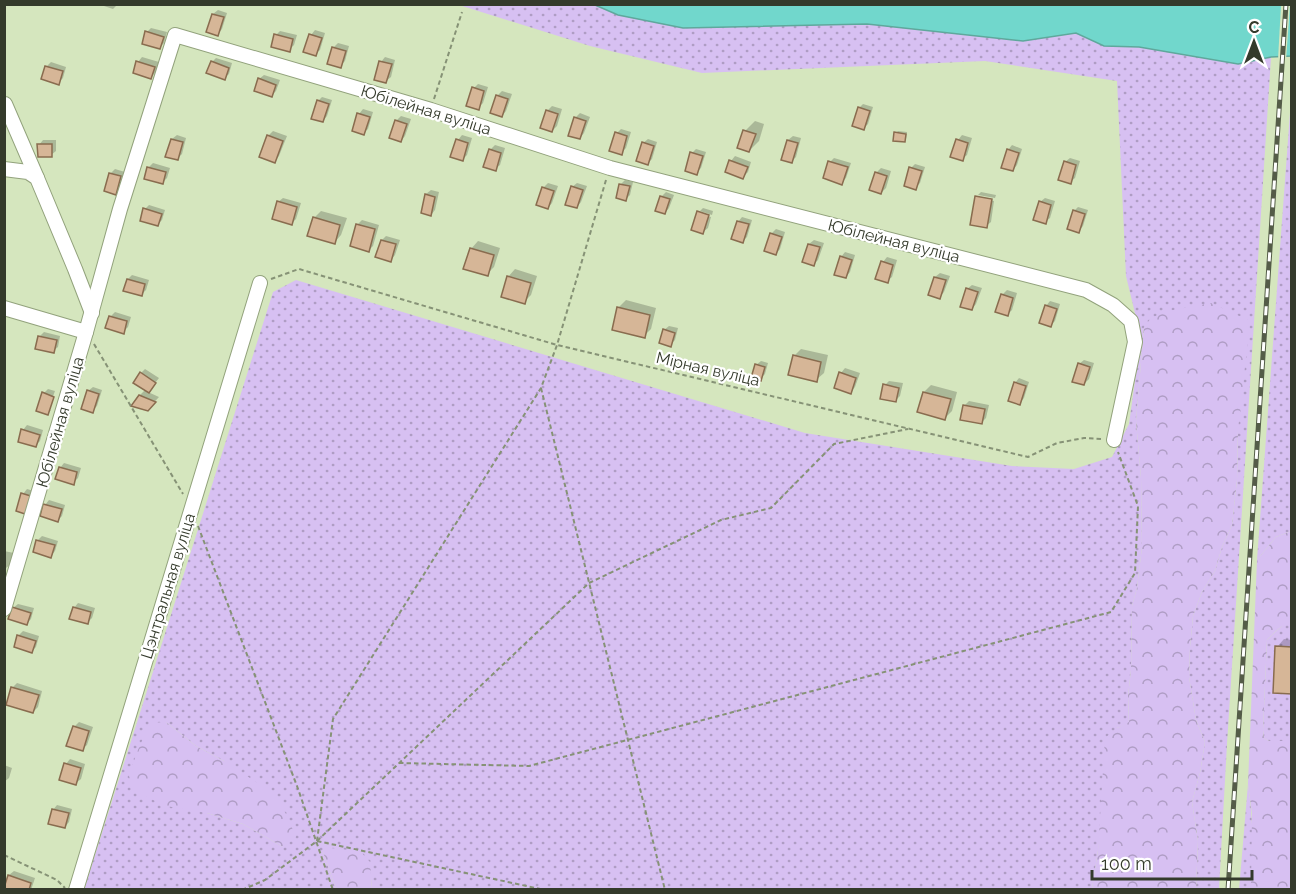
<svg xmlns="http://www.w3.org/2000/svg" width="1296" height="894" font-family="Raleway,sans-serif">
<defs>
<pattern id="grass-dots" width="8" height="8" patternUnits="userSpaceOnUse" patternTransform="scale(1.5)"><rect width="8" height="8" fill="#d7c0f2"/><path d="M2 2h.1M6 6h.1" fill="none" stroke="#af9dc4" stroke-width="1.8" stroke-linecap="round"/></pattern>
<pattern id="forest-crowns" width="20" height="18" patternUnits="userSpaceOnUse" patternTransform="scale(1.5)"><rect width="20" height="18" fill="#d7c0f2"/><path d="M2 6a3 3 0 1 1 6 0M12 15a3 3 0 1 1 6 0" fill="none" stroke="#af9dc4"/></pattern>
</defs>
<rect width="100%" height="100%" fill="#d5e6be"/>
<g fill="url(#grass-dots)" fill-rule="evenodd">
<path d="M 459,5 L 946,5 L 1023,41 L 1076,33 L 1104,46 L 1139,47 L 1238,64 L 1271,57 L 1227,744 L 1219,889 L 1196,889 L 1198,841 L 1192,802 L 1200,773 L 1205,742 L 1196,720 L 1189,677 L 1190,647 L 1193,616 L 1202,592 L 1215,571 L 1222,547 L 1232,525 L 1237,480 L 1238,430 L 1144,327 L 1136,421 L 1141,478 L 1142,547 L 1137,588 L 1132,606 L 1131,670 L 1128,696 L 1129,723 L 1117,728 L 1092,889 L 372,889 L 371,878 L 323,852 L 336,889 L 84,890 L 273,292 L 296,280 L 805,433 L 1012,466 L 1074,469 L 1112,457 L 1129,424 L 1141,338 L 1126,276 L 1117,81 L 985,61 L 702,73 L 590,46 ZM 166,722 L 196,746 L 224,761 L 283,847 L 243,824 L 207,813 Z"/>
<polygon points="1291,99 1291,531 1276,537 1257,560"/>
<polygon points="1286,623 1291,624 1291,741 1269,741 1264,738 1263,730 1267,640 1275,632"/>
<path d="M 1248,784 C 1253,819 1254,854 1251,889 L 1239,890 Z"/>
</g>
<g fill="url(#forest-crowns)">
<polygon points="1211,303 1250,321 1238,430 1237,480 1232,525 1222,547 1215,571 1202,592 1193,616 1190,647 1189,677 1196,720 1205,742 1200,773 1192,802 1198,841 1196,889 1092,889 1098,850 1105,738 1117,728 1129,722 1128,696 1131,670 1132,606 1137,588 1142,547 1141,478 1136,421 1144,327 1151,318 1168,311"/>
<path d="M 1291,531 L 1291,624 C 1282,623 1274,633 1267,640 L 1263,730 L 1264,738 L 1269,741 L 1291,741 L 1291,889 L 1251,889 L 1252,814 L 1248,784 L 1257,560 L 1276,537 Z"/>
<polygon points="166,722 196,746 224,761 273,793 286,814 296,837 283,847 243,824 207,813 166,806 134,791 129,776 137,752 150,723"/>
<polygon points="330,848 360,851 370,862 372,889 336,889 323,852"/>
</g>
<polygon fill="#71d7cc" stroke="#5fa89c" stroke-width="1.5" points="595,5 1291,5 1291,56 1271,57 1238,64 1139,47 1104,46 1076,33 1023,41 867,24 683,28 618,15"/>
<polygon fill="#d5e6be" points="1281,5 1290,5 1286,60 1278,60"/>
<g fill="#0003">
<polygon points="98,4 118,4 113,9"/>
<polygon points="218,10 227,13 222,29 218,34 213,14"/>
<polygon points="151,28 167,32 164,43 160,47 147,32"/>
<polygon points="315,30 325,33 320,50 315,54 311,35"/>
<polygon points="280,31 297,35 294,45 289,50 276,35"/>
<polygon points="338,43 349,46 345,61 340,66 329,63 334,47"/>
<polygon points="142,57 159,62 155,73 151,77 138,62"/>
<polygon points="385,57 395,60 391,77 386,81 381,62"/>
<polygon points="216,58 232,63 229,74 224,78 212,62"/>
<polygon points="51,62 66,67 63,78 58,83 46,67"/>
<polygon points="264,75 280,80 276,91 272,95 259,79"/>
<polygon points="478,84 488,87 483,103 478,108 474,88"/>
<polygon points="502,91 512,94 506,111 502,116 497,96"/>
<polygon points="322,97 332,100 327,116 323,121 318,101"/>
<polygon points="863,104 873,107 868,124 864,128 859,108"/>
<polygon points="552,106 562,109 557,126 552,131 547,111"/>
<polygon points="363,109 373,112 368,129 363,133 359,114"/>
<polygon points="580,113 590,117 584,133 580,138 575,118"/>
<polygon points="401,116 411,119 405,136 401,141 396,121"/>
<polygon points="755,121 764,124 759,141 749,151 745,131"/>
<polygon points="621,129 631,132 626,148 621,153 617,133"/>
<polygon points="273,131 287,136 279,156 275,161 268,136"/>
<polygon points="898,131 907,132 906,139 904,141 896,133"/>
<polygon points="177,135 186,138 182,154 177,159 172,139"/>
<polygon points="462,135 472,138 467,155 462,160 458,140"/>
<polygon points="962,135 972,138 967,155 962,159 958,140"/>
<polygon points="793,136 801,138 796,157 792,161 783,159 788,140"/>
<polygon points="648,139 657,142 652,159 648,163 643,143"/>
<polygon points="43,140 56,140 56,151 51,155 39,145"/>
<polygon points="495,145 505,148 500,165 495,169 490,150"/>
<polygon points="1012,145 1022,149 1017,165 1013,170 1008,150"/>
<polygon points="696,149 706,152 701,168 696,173 692,153"/>
<polygon points="735,156 751,162 748,172 743,177 731,161"/>
<polygon points="834,158 851,163 846,178 841,183 830,162"/>
<polygon points="1070,158 1080,161 1075,178 1070,182 1065,162"/>
<polygon points="153,163 170,168 167,178 162,183 146,178 149,167"/>
<polygon points="915,164 925,167 920,183 915,188 911,168"/>
<polygon points="881,168 891,171 886,188 881,193 876,173"/>
<polygon points="115,169 125,172 120,189 116,193 110,174"/>
<polygon points="625,180 633,182 630,195 626,199 621,184"/>
<polygon points="548,183 558,186 552,203 548,208 543,188"/>
<polygon points="577,183 587,186 581,202 577,207 572,187"/>
<polygon points="431,190 439,192 435,210 431,215 426,194"/>
<polygon points="666,192 674,195 669,208 665,213 661,197"/>
<polygon points="981,192 996,195 995,198 978,195"/>
<polygon points="978,196 978,198 994,201 991,222 986,226 976,197"/>
<polygon points="283,198 301,203 296,219 292,223 278,202"/>
<polygon points="1045,198 1055,201 1050,218 1045,222 1040,202"/>
<polygon points="149,205 165,210 162,220 158,224 145,209"/>
<polygon points="1078,207 1088,210 1083,226 1079,231 1074,211"/>
<polygon points="703,208 713,211 712,215 700,211"/>
<polygon points="321,211 347,218 341,235 334,243 314,218"/>
<polygon points="699,214 711,217 708,228 703,232"/>
<polygon points="742,217 752,220 747,237 743,241 738,222"/>
<polygon points="362,220 379,225 373,246 369,250 357,225"/>
<polygon points="776,229 785,232 780,249 776,254 771,234"/>
<polygon points="386,236 400,240 395,255 391,260 382,240"/>
<polygon points="814,240 824,243 818,260 814,264 809,244"/>
<polygon points="478,241 500,248 494,267 487,274 471,249"/>
<polygon points="845,252 855,255 850,272 846,277 841,257"/>
<polygon points="887,257 897,260 892,277 887,281 883,262"/>
<polygon points="515,269 537,276 531,295 524,302 508,277"/>
<polygon points="940,273 950,276 944,292 940,297 935,277"/>
<polygon points="132,275 149,280 146,290 141,295 128,279"/>
<polygon points="972,285 982,288 976,304 972,309 967,289"/>
<polygon points="1007,290 1017,293 1012,310 1007,315 1002,295"/>
<polygon points="626,300 656,308 651,329 644,336 619,307"/>
<polygon points="1050,301 1060,304 1055,321 1051,325 1046,306"/>
<polygon points="115,312 131,317 128,327 123,332 110,317"/>
<polygon points="669,326 678,328 675,340 670,345 664,330"/>
<polygon points="44,332 60,336 58,347 53,351 39,337"/>
<polygon points="801,349 828,355 824,373 816,380 794,356"/>
<polygon points="1084,360 1094,363 1089,379 1084,384 1079,364"/>
<polygon points="761,361 768,363 765,374 760,379 756,365"/>
<polygon points="845,368 860,373 855,387 851,392 841,373"/>
<polygon points="145,369 159,378 148,392 159,397 147,410 140,395 146,389 141,373"/>
<polygon points="1019,378 1029,382 1024,398 1020,403 1015,383"/>
<polygon points="889,381 903,383 900,396 895,401 885,385"/>
<polygon points="931,385 957,392 952,411 945,418 924,392"/>
<polygon points="93,387 102,390 97,406 92,411 88,391"/>
<polygon points="48,389 55,391 48,410 51,410 47,413 44,393"/>
<polygon points="969,401 989,405 986,418 981,423 965,405"/>
<polygon points="27,425 43,430 40,441 36,445 23,430"/>
<polygon points="64,463 81,468 78,478 73,483 60,468"/>
<polygon points="27,489 37,492 28,513 23,494"/>
<polygon points="49,500 65,505 62,516 58,520 45,505"/>
<polygon points="42,536 58,541 55,551 51,556 37,541"/>
<polygon points="4,551 14,553 11,564 6,568 4,568"/>
<polygon points="78,603 95,608 92,618 87,623 74,608"/>
<polygon points="18,604 34,608 31,619 27,623 13,608"/>
<polygon points="23,631 39,636 36,647 32,651 18,636"/>
<polygon points="1284,639 1292,640 1292,692 1277,647"/>
<polygon points="17,683 42,691 38,707 33,712 12,688"/>
<polygon points="79,722 93,727 87,745 82,749 74,727"/>
<polygon points="70,759 85,764 81,779 76,783 66,764"/>
<polygon points="4,765 12,768 9,778 4,782"/>
<polygon points="57,805 72,809 69,822 65,827 53,810"/>
<polygon points="14,871 35,878 31,890 13,890 5,886 9,875"/>
</g>
<g fill="#d6b697" stroke="#896c4f" stroke-width="1.5">
<polygon points="212,14 224,17 218,36 206,32"/>
<polygon points="145,31 164,37 160,49 142,44"/>
<polygon points="274,34 293,39 290,52 271,47"/>
<polygon points="309,34 322,38 316,56 303,52"/>
<polygon points="332,47 346,51 341,68 327,64"/>
<polygon points="136,61 155,67 151,79 133,73"/>
<polygon points="211,61 229,68 225,80 206,73"/>
<polygon points="379,61 392,64 386,83 374,80"/>
<polygon points="45,66 63,71 59,85 41,79"/>
<polygon points="258,78 276,85 272,97 254,91"/>
<polygon points="472,87 484,91 479,110 466,106"/>
<polygon points="496,95 508,99 502,117 490,113"/>
<polygon points="317,100 329,104 323,122 311,119"/>
<polygon points="858,107 870,111 864,130 852,126"/>
<polygon points="546,110 558,114 552,132 540,128"/>
<polygon points="357,113 370,117 364,135 352,131"/>
<polygon points="574,117 586,121 580,139 568,136"/>
<polygon points="395,120 407,124 401,142 389,138"/>
<polygon points="743,130 756,134 749,152 737,148"/>
<polygon points="615,132 627,136 622,155 609,151"/>
<polygon points="894,132 906,134 905,142 893,141"/>
<polygon points="267,135 283,141 275,163 259,157"/>
<polygon points="171,139 183,142 178,160 165,157"/>
<polygon points="456,139 468,143 463,161 450,157"/>
<polygon points="956,139 968,143 963,161 950,157"/>
<polygon points="787,140 798,143 792,163 781,160"/>
<polygon points="642,142 654,146 648,165 636,161"/>
<polygon points="37,144 52,144 52,157 38,157"/>
<polygon points="489,149 501,153 496,171 483,167"/>
<polygon points="1007,149 1019,153 1013,171 1001,168"/>
<polygon points="690,152 703,156 697,175 685,171"/>
<polygon points="729,160 748,167 743,179 725,172"/>
<polygon points="828,161 848,167 842,185 823,178"/>
<polygon points="1064,161 1076,165 1071,184 1058,180"/>
<polygon points="147,167 166,172 163,184 144,179"/>
<polygon points="909,167 922,171 916,190 904,186"/>
<polygon points="875,172 887,176 881,194 869,190"/>
<polygon points="109,173 121,176 116,195 104,191"/>
<polygon points="619,184 630,186 626,201 616,198"/>
<polygon points="571,186 583,190 577,208 565,205"/>
<polygon points="542,187 554,191 548,209 536,205"/>
<polygon points="425,194 435,197 431,216 421,213"/>
<polygon points="660,196 670,199 665,214 655,211"/>
<polygon points="975,196 992,199 987,228 970,225"/>
<polygon points="277,201 297,207 292,225 272,219"/>
<polygon points="1039,201 1051,205 1046,224 1033,220"/>
<polygon points="143,208 162,214 158,226 140,221"/>
<polygon points="1073,210 1085,214 1079,233 1067,229"/>
<polygon points="697,211 709,215 703,234 691,230"/>
<polygon points="313,217 340,225 335,244 307,236"/>
<polygon points="737,221 749,224 743,243 731,239"/>
<polygon points="356,224 375,229 369,252 350,246"/>
<polygon points="770,233 782,237 776,255 764,251"/>
<polygon points="381,240 396,244 391,262 375,257"/>
<polygon points="808,244 820,247 814,266 802,262"/>
<polygon points="470,248 494,255 488,276 463,269"/>
<polygon points="840,256 852,260 846,278 834,275"/>
<polygon points="881,261 893,265 888,283 875,279"/>
<polygon points="507,276 531,283 525,304 501,297"/>
<polygon points="934,277 946,280 940,299 928,295"/>
<polygon points="127,279 145,284 142,296 123,291"/>
<polygon points="966,288 978,292 972,310 960,307"/>
<polygon points="1001,294 1013,298 1008,316 995,312"/>
<polygon points="1045,305 1057,309 1051,327 1039,323"/>
<polygon points="617,307 650,315 645,338 612,330"/>
<polygon points="109,316 127,321 124,334 105,328"/>
<polygon points="663,329 675,333 671,347 659,343"/>
<polygon points="38,336 57,340 54,353 35,349"/>
<polygon points="793,355 821,362 817,382 788,375"/>
<polygon points="1078,363 1090,367 1084,385 1072,382"/>
<polygon points="755,364 765,367 761,381 751,378"/>
<polygon points="140,372 156,383 149,393 133,383"/>
<polygon points="839,372 856,378 851,394 834,388"/>
<polygon points="1014,382 1026,386 1020,405 1008,401"/>
<polygon points="883,384 899,388 896,402 880,399"/>
<polygon points="87,390 99,394 93,413 81,409"/>
<polygon points="42,392 54,397 48,415 36,411"/>
<polygon points="923,392 951,399 945,420 917,412"/>
<polygon points="139,395 156,402 148,411 131,406"/>
<polygon points="963,405 985,409 982,424 960,420"/>
<polygon points="21,429 40,435 36,447 18,442"/>
<polygon points="59,467 77,472 74,485 55,479"/>
<polygon points="21,493 34,497 28,515 16,511"/>
<polygon points="43,504 62,509 58,522 40,516"/>
<polygon points="36,540 55,545 51,558 33,552"/>
<polygon points="12,607 31,613 27,625 8,619"/>
<polygon points="73,607 91,612 88,624 69,619"/>
<polygon points="17,635 36,641 32,653 14,647"/>
<polygon points="1275,646 1292,647 1292,694 1273,693"/>
<polygon points="11,687 39,695 33,713 6,705"/>
<polygon points="73,726 89,731 83,751 66,746"/>
<polygon points="64,763 81,768 76,785 59,780"/>
<polygon points="52,809 69,813 65,828 48,824"/>
<polygon points="8,875 31,883 29,890 9,890 4,888"/>
</g>
<g fill="none" stroke-linecap="round" stroke-linejoin="round">
<g stroke="#92a27c" stroke-width="16">
<g id="minor">
<polyline points="5,104 37,178"/>
<polyline points="4,169 28,172 37,178 75,269 92,313"/>
<polyline points="4,308 86,332"/>
<polyline points="4,609 86,332 120,209 175,35 431,110 610,168 1086,290 1113,305 1131,321 1135,342 1114,440"/>
<polyline points="76,890 260,283"/>
</g>
</g>
<g stroke="#869276" stroke-width="2" stroke-dasharray="4.5 3" stroke-linecap="butt">
<polyline points="434,99 462,12"/>
<polyline points="271,279 299,269 557,345 1028,457 1057,443 1084,438 1103,439"/>
<polyline points="94,344 183,494"/>
<polyline points="541,388 665,890"/>
<polyline points="198,526 297,786 333,890"/>
<polyline points="399,763 529,766 1111,612 1135,573 1138,506 1118,452"/>
<polyline points="317,841 333,719 541,388 557,345 606,180"/>
<polyline points="317,841 545,890"/>
<polyline points="4,855 57,880 65,888"/>
<polyline points="242,890 265,880 317,841 589,583 721,520 771,508 834,444 908,429"/>
</g>
<use href="#minor" stroke="#fff" stroke-width="14"/>
<g stroke="#545c48" stroke-width="5">
<polyline id="rail" points="1228,890 1286,4"/>
</g>
<use href="#rail" stroke="#fff" stroke-width="3" stroke-dasharray="9" stroke-linecap="butt"/>
</g>
<g text-anchor="middle" dominant-baseline="central" stroke-width="4.5" stroke-linejoin="round" paint-order="stroke">
<g font-size="16" fill="#343a2b" stroke="#fff">
<text transform="translate(426 110) rotate(17)">Юбілейная вуліца</text>
<text transform="translate(894 241) rotate(14)">Юбілейная вуліца</text>
<text transform="translate(708 369) rotate(13)">Мірная вуліца</text>
<text transform="translate(60 422) rotate(-74)">Юбілейная вуліца</text>
<text transform="translate(168 586) rotate(-73)">Цэнтральная вуліца</text>
</g>
</g>
<rect width="1296" height="894" fill="none" stroke="#343a2b" stroke-width="12"/>
<g transform="translate(1254 42)" stroke="#ffffff" stroke-width="4.5" paint-order="stroke">
<path d="M0-4.5L10 22L0 15L-10 22Z" fill="#343a2b"/>
<text y="-9" font-size="16" font-weight="bold" text-anchor="middle" fill="#343a2b">С</text>
</g>
<path d="M1092 870v9h160v-9" fill="none" stroke="#343a2b" stroke-width="3"/>
<text x="1101" y="870" font-size="18" fill="#343a2b" stroke="#ffffff" stroke-width="4.5" paint-order="stroke">100 m</text>
</svg>
